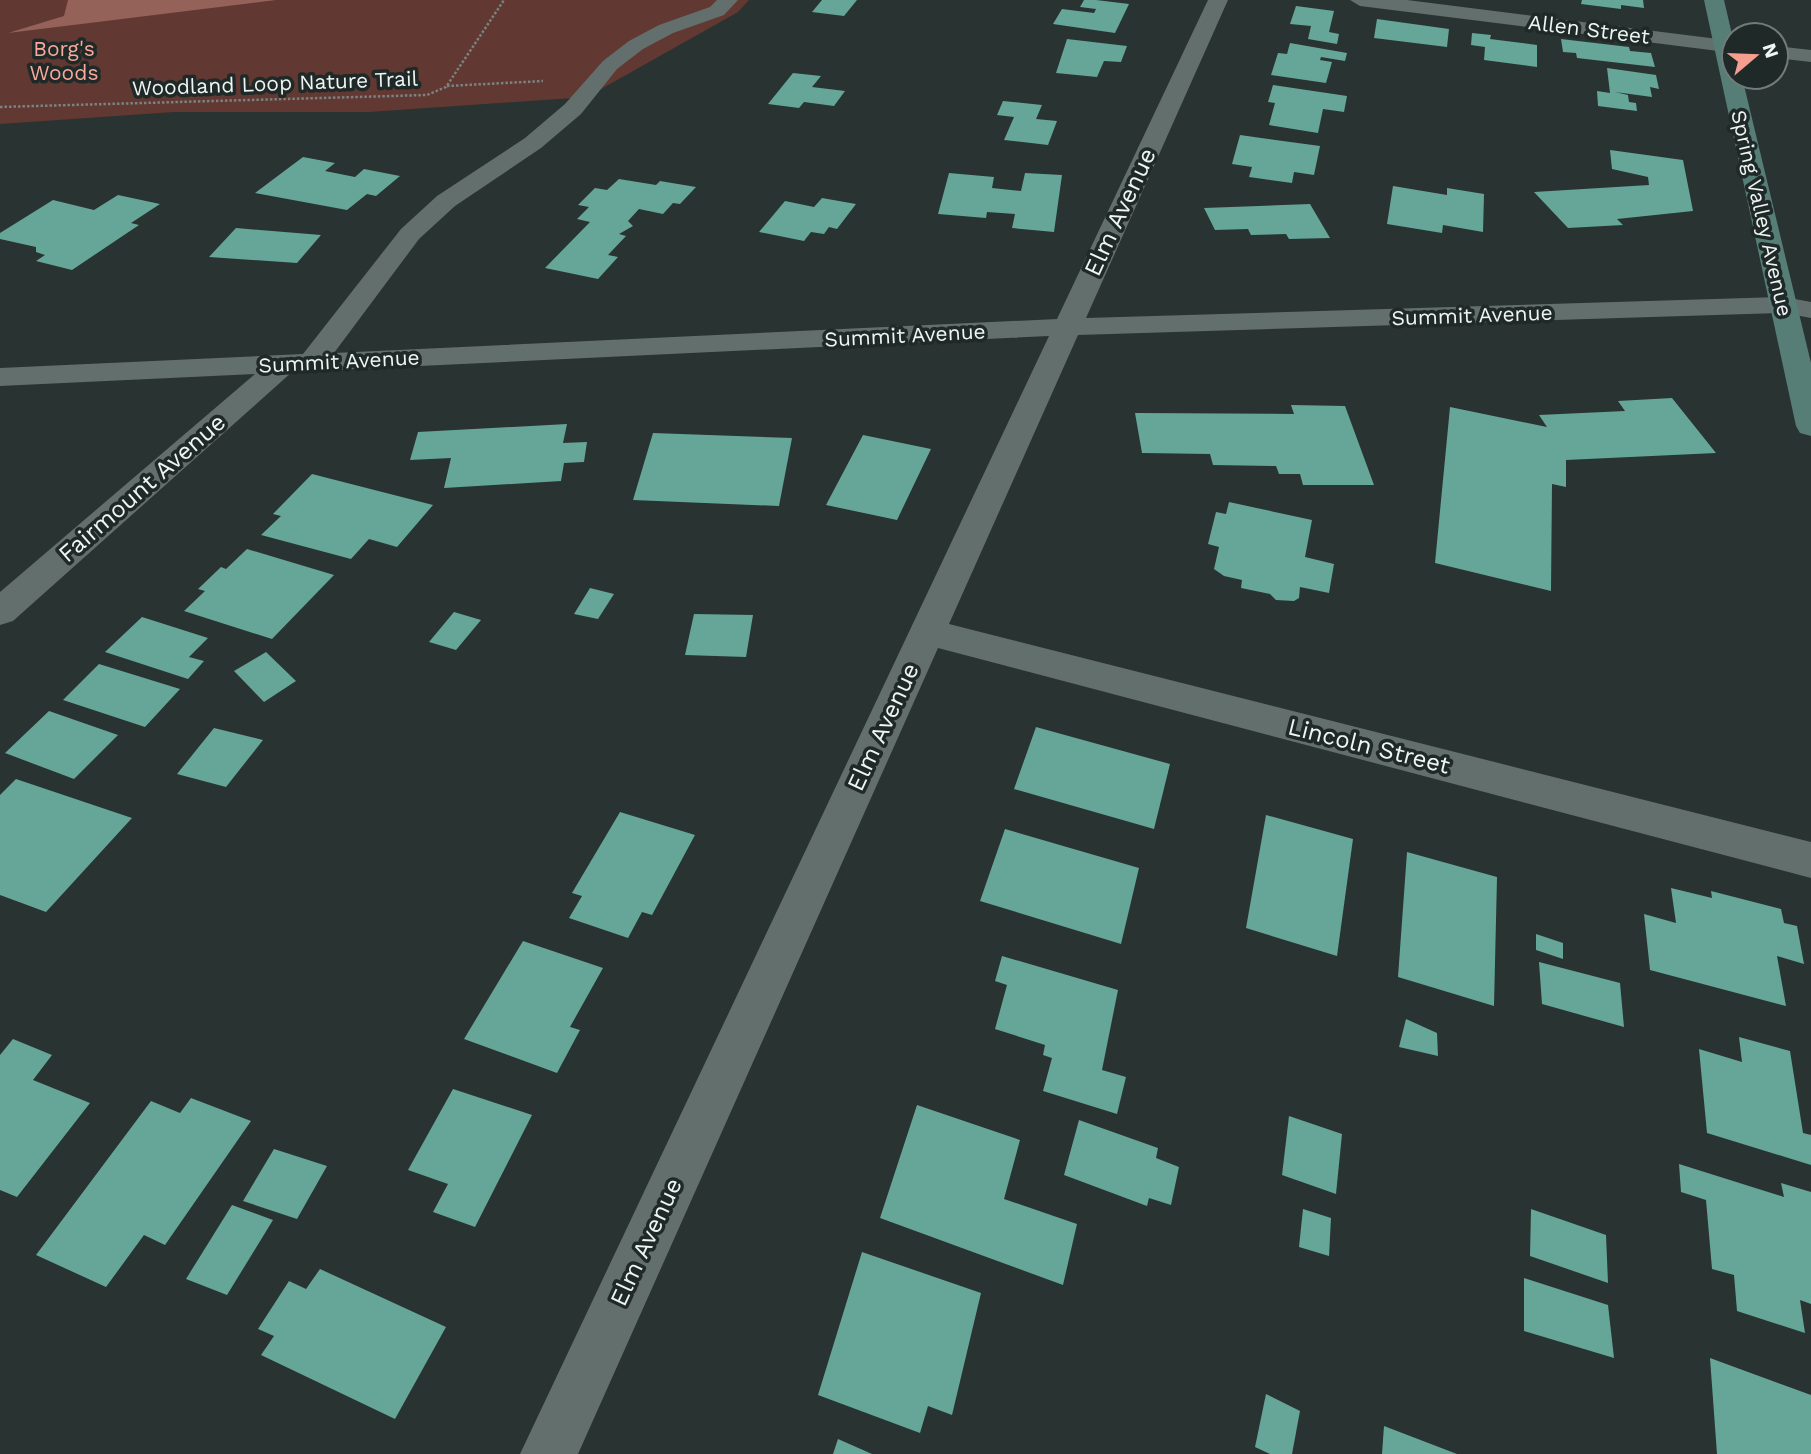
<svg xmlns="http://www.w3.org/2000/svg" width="1811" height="1454" font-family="'Work Sans',sans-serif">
<rect width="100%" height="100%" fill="#293331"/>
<polygon fill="#613932" points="0,0 749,0 738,12 587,97 369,112 174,112 0,124"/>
<polygon fill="#956259" points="68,0 276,0 8,33 64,16"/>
<g fill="#65a699">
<polygon points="822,0 857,0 844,16 812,12"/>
<polygon points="1084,0 1096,0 1129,4 1115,33 1053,24 1062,9 1094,13 1096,9 1080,7"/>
<polygon points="1582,0 1643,0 1644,8 1621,5 1621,9 1581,4"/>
<polygon points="1296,6 1334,11 1329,32 1339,34 1337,44 1308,39 1311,26 1290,24"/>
<polygon points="1377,19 1449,29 1447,47 1374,38"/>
<polygon points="1472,33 1491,35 1490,39 1537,45 1537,67 1484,60 1485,47 1471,45"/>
<polygon points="1067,39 1127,46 1121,62 1104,61 1097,77 1056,73"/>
<polygon points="1561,39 1629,47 1630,51 1651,53 1655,67 1577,58 1576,53 1563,52"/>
<polygon points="1290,43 1347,53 1345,61 1321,57 1320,60 1332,62 1326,83 1271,75 1278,53 1287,54"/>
<polygon points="1607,68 1656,75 1659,89 1650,87 1652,97 1615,92 1628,95 1629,102 1636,103 1637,111 1598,106 1597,91 1610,93"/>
<polygon points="793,73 821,76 812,87 845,91 834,106 804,102 799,108 768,104"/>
<polygon points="1273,85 1347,96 1344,112 1323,109 1318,133 1269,125 1275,103 1268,102"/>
<polygon points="1003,101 1042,105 1036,119 1057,121 1048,145 1004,140 1014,117 997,115"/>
<polygon points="1240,135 1320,146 1314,175 1294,172 1292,183 1249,177 1252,167 1232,164"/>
<polygon points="1610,150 1683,160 1693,211 1617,219 1623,225 1568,228 1534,192 1649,185 1648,177 1612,169"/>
<polygon points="303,157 335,163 325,171 355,177 364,169 400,176 376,196 367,194 347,210 255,193"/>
<polygon points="949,173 994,177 992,188 1021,191 1025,173 1062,175 1054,232 1012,228 1015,214 987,212 986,218 938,214"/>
<polygon points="619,179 656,185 660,181 696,187 680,204 673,203 663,214 639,209 628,221 633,226 619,234 626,236 608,255 618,257 598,279 545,268 590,222 577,219 589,207 578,205 595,188 607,190"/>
<polygon points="1393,186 1447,195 1447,188 1484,194 1483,232 1443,225 1442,233 1387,224"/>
<polygon points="118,195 160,204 131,223 139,225 72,270 36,261 45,255 36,252 36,247 0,239 0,233 53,200 94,210"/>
<polygon points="822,198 856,204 837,229 829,227 824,234 811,232 804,241 759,232 785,201 814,207"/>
<polygon points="1310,204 1330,238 1289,239 1286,234 1251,235 1248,229 1215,230 1204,208"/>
<polygon points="236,228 321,235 297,263 209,257"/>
<polygon points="1672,398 1716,453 1566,460 1566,487 1552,484 1551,591 1435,563 1450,407 1547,427 1539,415 1625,411 1618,401"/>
<polygon points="1291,405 1345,406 1374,485 1303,485 1300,474 1279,474 1276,466 1213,465 1210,454 1142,453 1135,413 1294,414"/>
<polygon points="567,424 563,443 587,442 584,462 564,463 561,481 444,488 451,458 410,460 418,432"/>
<polygon points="653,433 792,438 779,506 633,500"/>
<polygon points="863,435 931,449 897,520 826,505"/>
<polygon points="312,474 433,505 397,547 369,539 351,559 261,535 281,516 273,514"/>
<polygon points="1229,502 1312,520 1305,557 1334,564 1329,593 1300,587 1299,598 1294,601 1276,600 1270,594 1241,588 1242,580 1224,576 1214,569 1219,547 1208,544 1216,512 1226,514"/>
<polygon points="247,549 334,575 272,639 184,611 205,591 198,589 221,567 226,569"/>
<polygon points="590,588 614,594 598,619 574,614"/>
<polygon points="454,612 481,620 456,650 429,642"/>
<polygon points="694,614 753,615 746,657 685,655"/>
<polygon points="142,617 208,638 189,657 204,661 188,679 105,652"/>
<polygon points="266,652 296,681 264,702 234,671"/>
<polygon points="99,664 180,689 145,727 63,700"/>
<polygon points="49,711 118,735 74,779 5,753"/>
<polygon points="1036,727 1170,764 1154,829 1014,789"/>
<polygon points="214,728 263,740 226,787 177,774"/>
<polygon points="16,779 132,818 46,912 0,895 0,795"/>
<polygon points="620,812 695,835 652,915 642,912 628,938 569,918 582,896 572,893"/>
<polygon points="1266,815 1353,839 1337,956 1246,928"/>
<polygon points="1005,829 1139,868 1121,944 980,901"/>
<polygon points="1407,852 1497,877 1494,1006 1398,977"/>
<polygon points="1671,888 1712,898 1711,891 1781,909 1784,923 1797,926 1804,964 1777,956 1786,1006 1650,970 1644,914 1676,923"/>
<polygon points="1536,934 1563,943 1563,959 1536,950"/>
<polygon points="523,941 603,968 570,1027 580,1030 557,1073 464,1039"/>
<polygon points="1002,956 1118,990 1102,1070 1126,1077 1117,1114 1043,1091 1052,1058 1043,1055 1045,1045 995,1029 1007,985 995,981"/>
<polygon points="1539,962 1620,983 1624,1027 1542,1004"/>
<polygon points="1406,1019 1437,1033 1438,1056 1399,1047"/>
<polygon points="1739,1037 1790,1051 1803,1133 1811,1135 1811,1165 1707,1133 1699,1049 1742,1062"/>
<polygon points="13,1039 52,1055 33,1080 90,1103 17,1197 0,1190 0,1055"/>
<polygon points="453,1089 532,1115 475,1227 433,1212 448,1184 408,1170"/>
<polygon points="191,1098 251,1121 165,1245 144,1235 106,1287 36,1255 151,1101 180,1113"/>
<polygon points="917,1105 1020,1140 1004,1199 1077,1224 1063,1285 880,1218"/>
<polygon points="1289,1116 1342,1134 1336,1194 1282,1175"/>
<polygon points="1079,1120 1158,1148 1156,1158 1179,1167 1171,1205 1149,1198 1147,1206 1064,1175"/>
<polygon points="274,1149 327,1166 297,1219 243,1201"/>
<polygon points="1679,1164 1784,1197 1781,1183 1811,1192 1811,1304 1800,1300 1805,1333 1737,1311 1734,1275 1712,1269 1706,1200 1681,1192"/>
<polygon points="232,1205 273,1220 227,1295 186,1279"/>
<polygon points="1303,1209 1331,1218 1329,1256 1299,1247"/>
<polygon points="1531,1209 1606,1235 1608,1283 1530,1256"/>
<polygon points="862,1252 981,1293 952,1415 928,1406 920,1433 818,1395"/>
<polygon points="320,1269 446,1327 395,1419 261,1355 274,1336 258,1329 289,1281 306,1289"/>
<polygon points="1524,1278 1608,1305 1614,1358 1524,1331"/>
<polygon points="1710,1358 1811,1395 1811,1454 1717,1454"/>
<polygon points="1266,1394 1300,1411 1292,1454 1270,1454 1255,1447"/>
<polygon points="1384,1426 1457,1454 1382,1454"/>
<polygon points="838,1439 872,1454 833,1454"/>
</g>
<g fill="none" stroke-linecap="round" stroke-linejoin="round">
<g stroke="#7a8381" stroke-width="2.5" stroke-dasharray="2.5 2" stroke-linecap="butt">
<polyline points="447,86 543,81"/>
<polyline points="0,107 427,95 446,87 504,0"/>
</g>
<g fill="#636f6d" fill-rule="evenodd">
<polygon points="717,0 738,0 724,15 673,33 643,49 617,69 581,114 541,148 455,206 419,239 334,353 1057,319 1208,0 1228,0 1086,318 1784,297 1811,302 1811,318 1784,313 1078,335 949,624 1811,842 1811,878 938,648 578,1454 520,1454 1049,336 292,372 13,621 0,625 0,592 255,374 0,386 0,368 303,354 401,229 437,196 525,138 565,104 603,61 629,41 659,25 710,7"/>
<polygon points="1350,0 1407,0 1734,41 1734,53 1360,6"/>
<polygon points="1776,46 1811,50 1811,62 1776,58"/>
</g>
<polygon fill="#577d77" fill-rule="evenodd" points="1704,0 1724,0 1734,43 1734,77 1742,77 1811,363 1811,436 1800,433 1796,426"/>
</g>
<g text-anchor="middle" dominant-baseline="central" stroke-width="7" stroke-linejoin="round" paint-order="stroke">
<g font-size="21" fill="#eef5f3" stroke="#1f2927">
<text transform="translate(1589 29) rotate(7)">Allen Street</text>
<text transform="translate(275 83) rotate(-2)">Woodland Loop Nature Trail</text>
<text transform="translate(1762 213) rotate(77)">Spring Valley Avenue</text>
<text transform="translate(1472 315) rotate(-2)">Summit Avenue</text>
<text transform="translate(905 335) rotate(-3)">Summit Avenue</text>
<text transform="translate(339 361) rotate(-3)">Summit Avenue</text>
</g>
<g font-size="21" fill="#f9a89a" stroke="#1f2927">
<text x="64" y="48">Borg's<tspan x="64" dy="24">Woods</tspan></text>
</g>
<g font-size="24" fill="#eef5f3" stroke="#1f2927">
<text transform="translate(1120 212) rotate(-65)">Elm Avenue</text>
<text transform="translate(142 488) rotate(-41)">Fairmount Avenue</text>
<text transform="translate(883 727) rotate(-65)">Elm Avenue</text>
<text transform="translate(1369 746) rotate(14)">Lincoln Street</text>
<text transform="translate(646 1242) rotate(-65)">Elm Avenue</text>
</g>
</g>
<g transform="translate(1755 56) rotate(71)"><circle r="33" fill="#1f2927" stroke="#727b79" stroke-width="2"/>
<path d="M0-5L12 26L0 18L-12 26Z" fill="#f59d8e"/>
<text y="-10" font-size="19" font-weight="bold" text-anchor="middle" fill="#eef5f3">N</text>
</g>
</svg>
